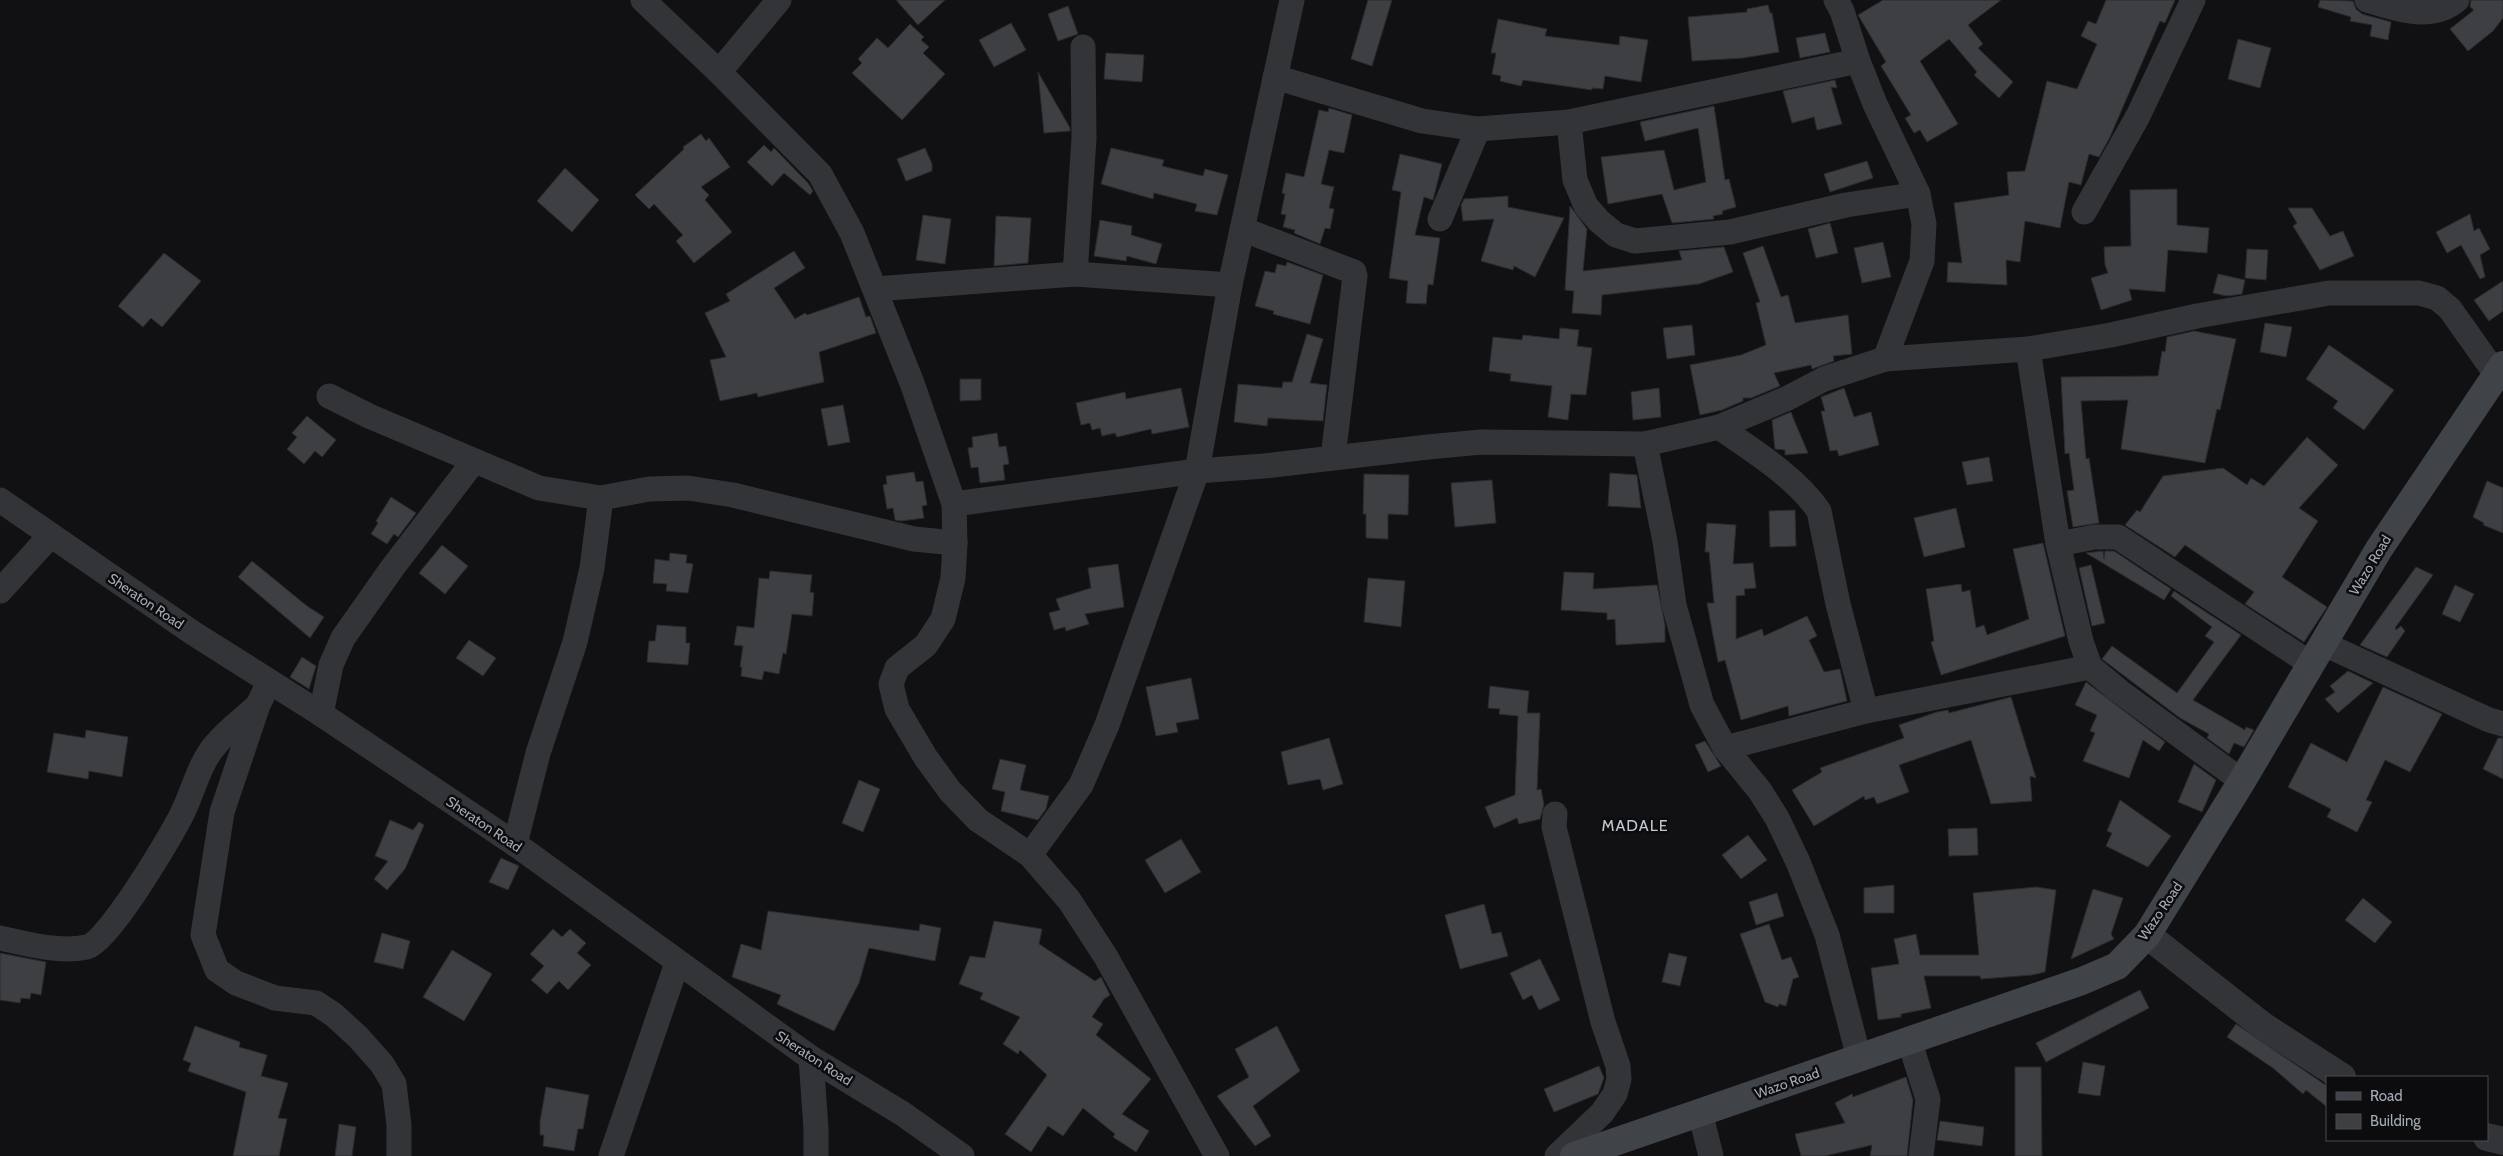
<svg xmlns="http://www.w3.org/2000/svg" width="2503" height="1156" font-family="Cabin,sans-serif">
<rect width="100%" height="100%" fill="#111113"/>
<g fill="#3d3f43" stroke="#2b2b2f">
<polygon points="896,0 945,0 918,25"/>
<polygon points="1368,0 1392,0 1372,66 1351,59"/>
<polygon points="1883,0 2001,0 1968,25 1983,44 1978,48 2013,82 1999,98 1974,75 1977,72 1949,39 1920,61 1958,124 1927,142 1920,130 1914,133 1905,118 1911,115 1881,66 1886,62 1858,15"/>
<polygon points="2106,0 2175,0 2165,23 2160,21 2110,137 2099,157 2089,154 2081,185 2069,182 2060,228 2025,221 2020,262 2006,260 2007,285 1947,282 1948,262 1962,263 1954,203 2009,195 2007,172 2025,171 2047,81 2077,89 2097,44 2081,36 2088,21 2096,24"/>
<polygon points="2320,0 2353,1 2356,9 2362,14 2391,22 2388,40 2370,36 2372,25 2350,21 2351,17 2318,7"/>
<polygon points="2471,0 2503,0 2503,18 2493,31 2468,51 2450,29 2474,10 2470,7"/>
<polygon points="1768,5 1770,13 1772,13 1779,52 1743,58 1692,61 1688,17 1747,12 1747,9"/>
<polygon points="1068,6 1078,34 1058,41 1048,14"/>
<polygon points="1498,19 1547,29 1545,36 1619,45 1620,36 1648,40 1641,82 1605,76 1603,89 1592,88 1592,90 1523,80 1521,86 1500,81 1501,76 1492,74 1496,53 1491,53"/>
<polygon points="1011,23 1026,50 994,67 979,40"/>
<polygon points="910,24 924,37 921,40 929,47 923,53 945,74 902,120 852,73 862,63 858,59 877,38 888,48"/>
<polygon points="1825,33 1830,52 1800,58 1796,38"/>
<polygon points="2238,39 2271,48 2260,88 2228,79"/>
<polygon points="1106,53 1144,55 1142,82 1104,79"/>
<polygon points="1038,72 1070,128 1070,131 1044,133"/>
<polygon points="1835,80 1837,88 1831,87 1842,124 1817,130 1814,117 1792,123 1783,91"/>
<polygon points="1714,106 1725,180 1729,179 1736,207 1722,211 1723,214 1713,216 1714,219 1672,223 1662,194 1608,204 1601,157 1664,150 1674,190 1706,182 1698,128 1645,141 1640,122"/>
<polygon points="1329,108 1352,115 1344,153 1329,150 1321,184 1334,187 1329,208 1334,209 1330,229 1325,228 1320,244 1294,233 1295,230 1283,227 1286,215 1281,214 1285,194 1282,193 1286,173 1304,177 1319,110 1328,112"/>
<polygon points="701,134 706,141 709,138 730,167 701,187 709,195 705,200 732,232 694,263 676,241 683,235 654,204 649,209 635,195 684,149 683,147"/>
<polygon points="764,145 771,152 774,148 808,183 813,191 810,195 784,173 772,186 747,162"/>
<polygon points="925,148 932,164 932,171 906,181 897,159"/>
<polygon points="1111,148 1164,160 1162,166 1203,176 1205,169 1228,175 1217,215 1195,211 1197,204 1154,193 1153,199 1101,184"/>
<polygon points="1400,154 1442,164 1433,200 1424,197 1415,235 1440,238 1433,285 1428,284 1426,304 1406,303 1408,281 1389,278 1401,192 1392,190"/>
<polygon points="1867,161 1873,178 1830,192 1824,174"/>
<polygon points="565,168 599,200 572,232 537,201"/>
<polygon points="2177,189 2177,225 2209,228 2207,253 2168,250 2165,292 2129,289 2132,300 2101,310 2091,278 2108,273 2105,265 2104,247 2131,246 2130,190"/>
<polygon points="1508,196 1508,207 1564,218 1535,277 1514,266 1513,270 1481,261 1494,219 1463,221 1461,205 1464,199"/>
<polygon points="1570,206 1587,229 1583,271 1682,260 1679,251 1724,247 1733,272 1699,284 1602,295 1601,315 1572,313 1574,291 1565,290"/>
<polygon points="2288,208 2312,208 2330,236 2343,231 2354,256 2320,270 2293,226 2297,223"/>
<polygon points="2470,214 2474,231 2479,228 2490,249 2480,255 2485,277 2480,279 2461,245 2447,253 2436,232"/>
<polygon points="923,215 951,219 945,264 916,260"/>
<polygon points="996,216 1031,218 1028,263 994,266"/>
<polygon points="1100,220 1132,226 1131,235 1162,244 1156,264 1127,256 1126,261 1094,256"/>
<polygon points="1830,223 1838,253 1816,258 1808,229"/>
<polygon points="1883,242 1891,277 1862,283 1854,248"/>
<polygon points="1763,246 1781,297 1788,295 1795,323 1848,315 1852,354 1833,356 1834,361 1812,369 1811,365 1774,373 1780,386 1751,398 1743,398 1743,401 1722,410 1700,415 1690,365 1741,355 1766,345 1756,303 1760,302 1743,253"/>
<polygon points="2247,249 2268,250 2266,280 2245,278"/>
<polygon points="794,251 805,268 774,288 795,319 805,313 807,315 859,297 866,317 870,316 876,333 819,352 824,382 758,397 757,393 720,401 710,360 726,357 705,313 730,301 726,294"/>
<polygon points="164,253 201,281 162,327 151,318 143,327 118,306"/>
<polygon points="1287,262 1323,275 1310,324 1273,314 1274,311 1255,306 1265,271 1275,273 1277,264 1286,266"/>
<polygon points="2218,274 2245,280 2242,294 2227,296 2213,293"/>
<polygon points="2503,281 2503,311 2489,321 2474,300"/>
<polygon points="2265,323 2292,327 2286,357 2260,352"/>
<polygon points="1692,325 1695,355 1667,359 1663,328"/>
<polygon points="1560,328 1579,330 1577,346 1592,348 1586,395 1571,394 1568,420 1548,417 1552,386 1510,381 1511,374 1489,371 1493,337 1522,340 1523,335 1559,339"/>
<polygon points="2194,331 2236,339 2220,410 2217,409 2205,463 2121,449 2128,400 2081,401 2086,459 2089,458 2099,523 2073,527 2067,491 2074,490 2069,453 2065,454 2061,377 2158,376 2162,351 2165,352 2167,337"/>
<polygon points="1307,334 1323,339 1310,383 1327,385 1323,421 1268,418 1267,426 1234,422 1238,384 1282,388 1283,382 1292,382"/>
<polygon points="2329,345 2394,390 2364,430 2333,408 2338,401 2306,379"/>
<polygon points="960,379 981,379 981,400 960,401"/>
<polygon points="1181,388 1189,427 1152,434 1151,429 1117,437 1115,433 1102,436 1100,428 1092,430 1090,423 1081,425 1076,403 1125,392 1126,399"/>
<polygon points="1659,388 1661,417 1633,420 1631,392"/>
<polygon points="1844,388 1854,417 1871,412 1879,445 1839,456 1837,450 1830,451 1821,411 1825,411 1821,397"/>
<polygon points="843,405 850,442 828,446 821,409"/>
<polygon points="1791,412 1794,420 1808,453 1785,455 1785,450 1775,449 1772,420"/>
<polygon points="307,416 336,440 322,457 315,451 304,464 287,449 297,437 292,433"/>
<polygon points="997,433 999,447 1006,446 1009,464 1003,465 1005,480 980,483 978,467 971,468 968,448 973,447 972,437"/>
<polygon points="2307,437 2338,465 2299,508 2318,521 2282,577 2327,607 2304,642 2245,604 2254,592 2185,545 2175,557 2125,525 2137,510 2140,512 2163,476 2223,468 2247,485 2251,478 2264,486"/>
<polygon points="1989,457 1993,481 1967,485 1962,462"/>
<polygon points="914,472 916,482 923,481 927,505 922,506 924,518 901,521 895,520 893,508 887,509 883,485 887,484 886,476"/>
<polygon points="1610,473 1637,475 1641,508 1608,506"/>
<polygon points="1364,474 1409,475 1408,515 1388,514 1388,539 1366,538 1366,514 1363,514"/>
<polygon points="1492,480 1496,523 1455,527 1451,483"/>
<polygon points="2487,481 2503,488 2503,533 2483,525 2484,523 2473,517"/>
<polygon points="391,497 416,513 398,537 394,534 387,544 371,534 378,523 376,521"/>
<polygon points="1956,508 1965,547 1924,557 1914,518"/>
<polygon points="1795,510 1796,546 1770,547 1769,511"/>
<polygon points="1707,523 1736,525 1733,564 1753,563 1756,588 1744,589 1745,595 1736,596 1736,639 1762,629 1764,636 1807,616 1817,636 1809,640 1824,672 1840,669 1847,701 1789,716 1788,706 1741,720 1725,660 1718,662 1707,603 1714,603 1709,552 1705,552"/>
<polygon points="2043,543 2065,636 1941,675 1931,642 1934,641 1926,589 1961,584 1962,592 1970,590 1976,628 1984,625 1987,635 2029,619 2013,549"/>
<polygon points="442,545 468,566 445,594 419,573"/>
<polygon points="2103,551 2104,559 2105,551 2114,551 2171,589 2164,600 2086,553"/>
<polygon points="670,553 687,555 686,563 693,564 688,593 666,591 667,584 653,583 655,559 669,561"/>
<polygon points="252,561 307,606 324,617 310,638 238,577"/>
<polygon points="1118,564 1124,607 1085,614 1089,624 1066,631 1065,627 1054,630 1049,613 1060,610 1056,599 1091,588 1088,568"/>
<polygon points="2091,565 2105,623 2092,626 2079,568"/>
<polygon points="2416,567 2433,575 2395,628 2396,630 2401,626 2405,631 2387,657 2360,645"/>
<polygon points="770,571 812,575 810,592 814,593 812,616 792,614 786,654 783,653 779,674 764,671 762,680 741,676 742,667 740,667 743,646 734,645 737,626 754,628 759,578 769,579"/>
<polygon points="1564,572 1594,573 1593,589 1657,585 1665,625 1665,642 1616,645 1615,619 1607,620 1607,613 1561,610"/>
<polygon points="1368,578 1405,581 1401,627 1364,622"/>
<polygon points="2455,585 2474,594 2460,622 2442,614"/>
<polygon points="2174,591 2241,635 2193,700 2245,730 2246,727 2254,730 2244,747 2234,743 2229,754 2207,738 2209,734 2180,718 2102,659 2112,646 2177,693 2214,642 2205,636 2212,627 2171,596"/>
<polygon points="657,625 686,627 686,643 690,643 688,665 647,662 649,641 655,641"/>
<polygon points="469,640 496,658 483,676 456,658"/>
<polygon points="302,657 316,666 309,689 290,677"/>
<polygon points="2348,671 2373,683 2338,713 2325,699 2335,692 2330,686"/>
<polygon points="1191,678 1199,719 1176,723 1178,732 1156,736 1146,687"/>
<polygon points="2086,682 2165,742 2159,751 2143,740 2129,778 2083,761 2095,733 2090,731 2097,715 2075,705"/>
<polygon points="1490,686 1529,691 1527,713 1540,713 1537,790 1541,789 1544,805 1540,819 1519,824 1517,818 1494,828 1485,807 1515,795 1518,716 1499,714 1500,709 1488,708"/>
<polygon points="2383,687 2442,714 2410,772 2385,760 2366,800 2372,802 2357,832 2327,817 2331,809 2288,787 2311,743 2347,762"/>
<polygon points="2011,697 2036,778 2030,776 2032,801 1991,804 1971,740 1899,765 1909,792 1877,804 1874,797 1865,800 1864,796 1814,826 1792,790 1822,772 1820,768 1904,738 1899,725 1937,712 1948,710 1949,713"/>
<polygon points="86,730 128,737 122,777 89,771 88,779 47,772 54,733 85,738"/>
<polygon points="1329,738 1343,784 1323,790 1320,779 1288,785 1281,752"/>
<polygon points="2498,738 2503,738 2503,779 2483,769"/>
<polygon points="1705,741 1721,766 1708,772 1695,745"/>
<polygon points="1000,759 1026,765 1020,790 1049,796 1046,809 1038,820 1001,811 1005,792 992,789"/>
<polygon points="2194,764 2216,780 2202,812 2178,802"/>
<polygon points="859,780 880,789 863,832 842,823"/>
<polygon points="2120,800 2171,836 2148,867 2106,846 2112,833 2107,831"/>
<polygon points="390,820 413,830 419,822 424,825 405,869 387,890 374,879 388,861 375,856"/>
<polygon points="1977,828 1978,855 1949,856 1948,829"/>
<polygon points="1748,835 1767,860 1741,879 1722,855"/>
<polygon points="1181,839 1201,872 1165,893 1145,860"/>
<polygon points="501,858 519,866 508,890 489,882"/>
<polygon points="1894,885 1894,913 1864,913 1864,888"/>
<polygon points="2036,887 2056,890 2045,972 2032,975 1981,979 1980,976 1924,976 1931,1008 1901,1014 1901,1017 1878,1020 1871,968 1899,964 1894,939 1916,934 1920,955 1979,955 1973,893"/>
<polygon points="2093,889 2123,898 2111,934 2114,939 2071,959"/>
<polygon points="1777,893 1784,916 1756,925 1749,902"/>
<polygon points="2363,898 2392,922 2375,943 2345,920"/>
<polygon points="1484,904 1492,934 1501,932 1508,956 1460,969 1445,915"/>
<polygon points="768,911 919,931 920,924 941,928 935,961 869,948 859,983 834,1031 777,1004 781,995 732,977 741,944 761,950"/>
<polygon points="994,921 1042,929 1039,944 1095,981 1101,977 1110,995 1104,999 1092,1017 1103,1024 1096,1035 1151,1079 1122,1114 1149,1131 1136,1152 1113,1137 1115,1134 1083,1108 1063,1136 1048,1126 1031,1152 1005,1134 1047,1075 1020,1050 1018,1054 1003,1044 1020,1017 980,999 983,993 959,984 970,956 985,958"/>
<polygon points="1769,924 1782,960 1791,957 1799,977 1793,979 1786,1006 1779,1004 1778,1007 1765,1002 1740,934"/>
<polygon points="553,929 562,937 570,929 586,943 577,953 591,965 568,990 559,981 547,994 531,980 544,966 530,954"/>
<polygon points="382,933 410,941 403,969 374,962"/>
<polygon points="452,950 492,974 464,1021 423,997"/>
<polygon points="0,953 46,962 41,995 31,993 30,999 21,998 20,1003 0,1000"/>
<polygon points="1669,953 1687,957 1680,986 1662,982"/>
<polygon points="1540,959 1560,1000 1539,1010 1532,995 1523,1000 1510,973"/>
<polygon points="2140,990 2149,1008 2046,1062 2036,1043"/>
<polygon points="2236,1024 2327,1086 2327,1107 2306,1090 2303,1094 2273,1068 2227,1037"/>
<polygon points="195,1026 240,1042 239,1047 267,1055 261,1076 288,1083 278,1118 287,1119 279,1156 233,1156 246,1092 188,1071 191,1063 183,1060"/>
<polygon points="1277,1026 1300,1071 1253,1106 1271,1136 1255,1146 1217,1096 1249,1077 1235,1049"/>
<polygon points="2083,1062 2105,1066 2100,1096 2078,1093"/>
<polygon points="1599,1066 1604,1078 1598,1094 1554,1112 1544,1089"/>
<polygon points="2015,1067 2041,1067 2042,1156 2015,1156"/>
<polygon points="1906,1077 1913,1100 1907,1156 1870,1156 1872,1145 1825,1156 1801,1156 1795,1134 1845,1123 1835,1103 1852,1094 1853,1097"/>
<polygon points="546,1087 589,1095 583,1129 578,1129 574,1151 543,1146 544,1135 540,1135 540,1121"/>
<polygon points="1940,1121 1984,1127 1982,1146 1937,1140"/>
<polygon points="339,1124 356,1127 352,1156 335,1156"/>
</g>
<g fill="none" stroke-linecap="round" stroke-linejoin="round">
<g stroke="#323438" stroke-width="25">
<polyline points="643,0 719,72 820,174 852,233 912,383 954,504 955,543 953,578 943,619 926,645 897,668 891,684 897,709 926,758 950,791 978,820 1030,855 1069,900 1106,957 1217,1156"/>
<polyline points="1836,0 1842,11 1858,61 1875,104 1918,194 1924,224 1922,261 1885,359"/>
<path d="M 2367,0 C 2396,9 2431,22 2457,0"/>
<polyline points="719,72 779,0"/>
<polyline points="1275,77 1422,121 1478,129 1569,122 1858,61"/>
<polyline points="1569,122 1575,180 1586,206 1599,221 1616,235 1635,241 1730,232 1846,205 1918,194"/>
<polyline points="2084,212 2138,116 2193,0"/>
<polyline points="1440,219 1478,129"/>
<polyline points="1242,229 1354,272 1355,276 1333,457"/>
<polyline points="1075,274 1084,138 1083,47"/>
<polyline points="875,289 1075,274 1230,285"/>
<polyline points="2028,349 2058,544 2081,641 2090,667 2119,691 2242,781"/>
<polyline points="329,396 369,416 539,488 601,498 649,489 688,488 733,495 914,539 955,543"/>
<path d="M 1719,427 C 1753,451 1795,476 1819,511 L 1838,604 L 1866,711"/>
<polyline points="1645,444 1665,541 1674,605 1702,705 1725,748 1760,791 1777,818 1798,862 1827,935 1859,1058"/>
<polyline points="0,500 193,633 321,714 515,844 811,1058 903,1114 962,1156"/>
<polyline points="954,504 1197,471 1264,466 1428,447 1481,442 1645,444 1719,427 1788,398 1824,379 1885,359 2028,349 2111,335 2197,316 2329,293 2419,293 2437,298 2450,309 2496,374"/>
<polyline points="2058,544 2095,537 2118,537 2311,664"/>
<polyline points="0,591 50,536"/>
<polyline points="2324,644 2489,720 2503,724"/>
<polyline points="269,682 258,705 222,812 203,935 217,970 236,983 275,998 316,1003 334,1015 358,1037 382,1064 394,1084 399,1125 399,1156"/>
<polyline points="321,714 331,665 343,638 393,567 474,461"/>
<polyline points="1725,748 1866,711 2090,667"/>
<polyline points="1555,814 1554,827 1603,1022 1618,1066 1619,1079 1615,1094 1602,1113 1557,1156"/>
<polyline points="515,844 538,753 575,642 592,568 601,498"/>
<polyline points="1030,855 1081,785 1107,725 1197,471 1230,285 1292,0"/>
<path d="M 0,938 C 27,944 59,953 87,947 C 109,941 167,842 180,818 C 193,794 198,764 217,743 C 228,730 243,719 256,707"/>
<polyline points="1909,1040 1928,1099 1921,1156"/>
<polyline points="811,1058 816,1129 816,1156"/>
<polyline points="1700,1112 1711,1156"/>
<polyline points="611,1156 677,963"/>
</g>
<g stroke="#323438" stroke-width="28">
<polyline points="2147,935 2263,1026 2342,1077"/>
<polyline points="2487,1137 2503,1141"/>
</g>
<polyline stroke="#404348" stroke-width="28" points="1574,1156 2082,981 2117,966 2147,935 2242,781 2379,549 2503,365"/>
</g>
<g text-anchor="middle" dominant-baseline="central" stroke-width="5" stroke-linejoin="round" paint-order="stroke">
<g font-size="14" fill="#a2aab4" stroke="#0c0c0e">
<text transform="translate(2370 565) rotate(-59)">Wazo Road</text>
<text transform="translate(146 601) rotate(34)">Sheraton Road</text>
<text transform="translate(484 824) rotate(34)">Sheraton Road</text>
<text transform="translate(2160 911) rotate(-56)">Wazo Road</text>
<text transform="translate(814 1058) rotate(33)">Sheraton Road</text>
<text transform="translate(1787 1083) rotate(-19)">Wazo Road</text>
</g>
<g font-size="16" letter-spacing="1" fill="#c3c8d0" stroke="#0c0c0e">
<text x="1635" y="825">MADALE</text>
</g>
</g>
<rect x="2326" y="1076" width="162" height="65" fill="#0c0c0e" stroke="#484b50"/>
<rect x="2336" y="1092" width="25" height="8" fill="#404348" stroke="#484b50"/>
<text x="2370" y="1101" font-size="15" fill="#a2aab4">Road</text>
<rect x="2336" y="1114" width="25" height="15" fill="#3d3f43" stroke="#484b50"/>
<text x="2370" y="1126" font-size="15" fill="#a2aab4">Building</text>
</svg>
